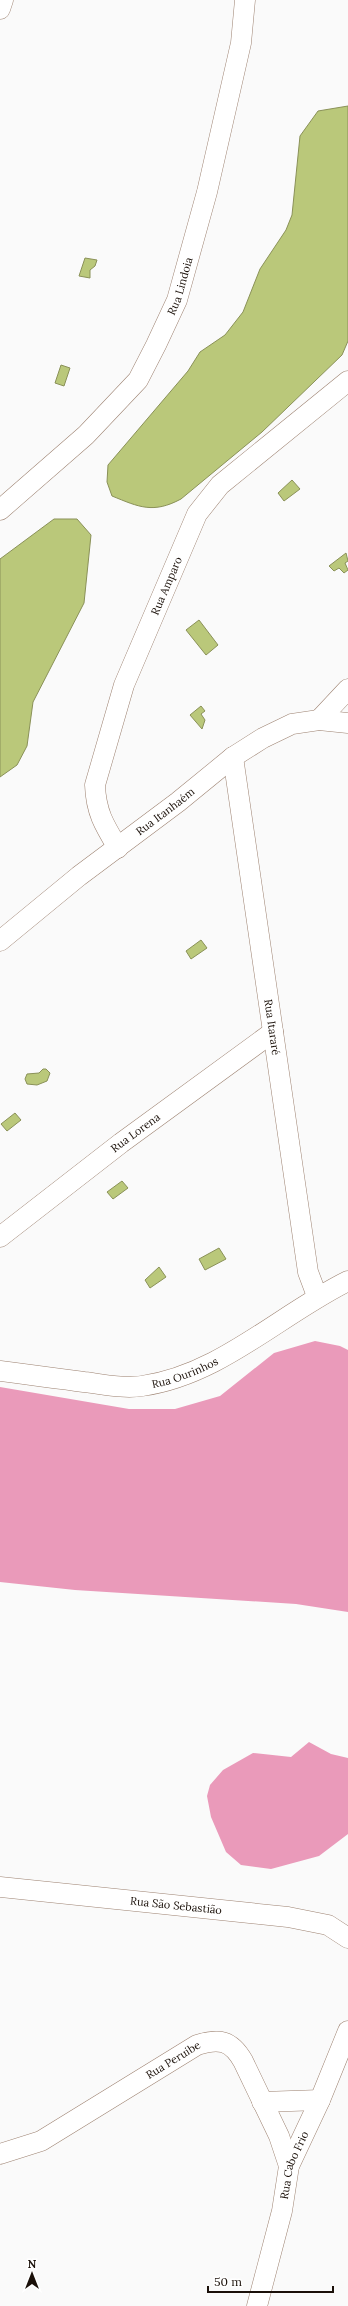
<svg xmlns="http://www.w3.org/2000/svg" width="348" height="2306" font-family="Lora,serif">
<rect width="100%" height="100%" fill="#fafafa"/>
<g fill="#ea9aba">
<polygon points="315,1341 340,1346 348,1350 348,1612 296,1604 75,1590 0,1582 0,1387 129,1409 175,1409 220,1396 274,1353"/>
<polygon points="309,1742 331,1754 348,1758 348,1834 319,1856 271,1869 241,1865 226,1852 211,1817 207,1796 210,1785 223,1770 253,1753 291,1757"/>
</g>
<g fill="#bac87a" stroke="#8a9158">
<path d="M 348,106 L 348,341 L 342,355 L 262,432 L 181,499 C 153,514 139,507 112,496 L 107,482 L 108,465 L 188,371 L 200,352 L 225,335 L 243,312 L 260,269 L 286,230 L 292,215 L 300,136 L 318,111 Z"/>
<polygon points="85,258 97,260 95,266 90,270 90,278 79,276"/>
<polygon points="61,365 70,368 64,386 55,383"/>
<polygon points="292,480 300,489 284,501 278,493"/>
<polygon points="54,519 77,519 91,535 84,603 33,702 27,746 17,765 0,777 0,559"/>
<polygon points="346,553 348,561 345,563 348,570 344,573 339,568 334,571 329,566"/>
<polygon points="199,620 218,645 206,655 186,630"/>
<polygon points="201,706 205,711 201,714 205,720 202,729 190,715"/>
<polygon points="201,940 207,948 191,959 186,951"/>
<polygon points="43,1069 46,1069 50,1073 47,1081 37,1085 27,1084 25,1079 27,1074 39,1073"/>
<polygon points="15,1113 21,1120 7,1131 1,1124"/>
<polygon points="122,1181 128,1188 113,1199 107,1192"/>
<polygon points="219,1248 226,1259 205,1270 199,1259"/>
<polygon points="159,1267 166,1277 150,1288 145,1280"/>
</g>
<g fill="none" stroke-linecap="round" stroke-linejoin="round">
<g stroke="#9d8271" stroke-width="21">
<g id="minor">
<polyline points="0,9 3,0"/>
<path id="s1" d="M 0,510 L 86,435 L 138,380 L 156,345 L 177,300 L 207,192 L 241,43 L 245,0"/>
<polyline points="319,720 348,689"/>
<path id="s2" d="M 233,757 L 308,1272 L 317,1296"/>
<path id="s3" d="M 118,848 C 104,825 96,812 95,785 L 124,685 L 197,514 L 220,485 L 348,381"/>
<path id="s4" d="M 0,941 L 79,876 L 178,802 L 233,757 L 263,738 L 292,724 L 319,720 L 348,723"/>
<path id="s5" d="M 0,1237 L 121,1143 L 273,1032"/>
<path id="s6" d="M 0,1371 C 28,1375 56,1378 84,1382 C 103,1384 123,1389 142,1386 C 220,1375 279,1315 348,1281"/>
<path id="s7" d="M 0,1887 L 288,1917 L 328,1925 L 348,1938"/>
<polyline points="262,2102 320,2100"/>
<path id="s8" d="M 0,2154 L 41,2141 L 197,2045 C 219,2038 231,2040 243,2061 L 279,2136 L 289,2166"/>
<path id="s9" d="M 257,2306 L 282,2211 L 289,2166 L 320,2100 L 348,2031"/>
</g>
</g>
<use href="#minor" stroke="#fff" stroke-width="20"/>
</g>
<g text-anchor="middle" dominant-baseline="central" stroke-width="4" stroke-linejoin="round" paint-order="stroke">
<g font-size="11" fill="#1a1009" stroke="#fff">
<text stroke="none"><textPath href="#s1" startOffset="293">Rua Lindoia</textPath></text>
<text stroke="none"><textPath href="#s3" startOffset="280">Rua Amparo</textPath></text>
<text stroke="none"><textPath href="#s4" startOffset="210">Rua Itanhaém</textPath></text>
<text stroke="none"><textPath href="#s2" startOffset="273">Rua Itararé</textPath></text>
<text stroke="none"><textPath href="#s5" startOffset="171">Rua Lorena</textPath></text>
<text stroke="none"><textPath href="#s6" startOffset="188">Rua Ourinhos</textPath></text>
<text stroke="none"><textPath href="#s7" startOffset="177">Rua São Sebastião</textPath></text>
<text stroke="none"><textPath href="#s8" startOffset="198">Rua Peruibe</textPath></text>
<text stroke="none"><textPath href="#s9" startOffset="146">Rua Cabo Frio</textPath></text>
</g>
</g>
<g transform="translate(32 2274)" stroke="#ffffff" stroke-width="3" paint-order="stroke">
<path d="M0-3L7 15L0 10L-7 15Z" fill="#1a1009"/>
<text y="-6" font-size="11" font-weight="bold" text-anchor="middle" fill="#1a1009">N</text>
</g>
<path d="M208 2286v6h125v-6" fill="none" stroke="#1a1009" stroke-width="2"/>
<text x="214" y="2286" font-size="12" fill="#1a1009" stroke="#ffffff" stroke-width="3" paint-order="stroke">50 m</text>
</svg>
